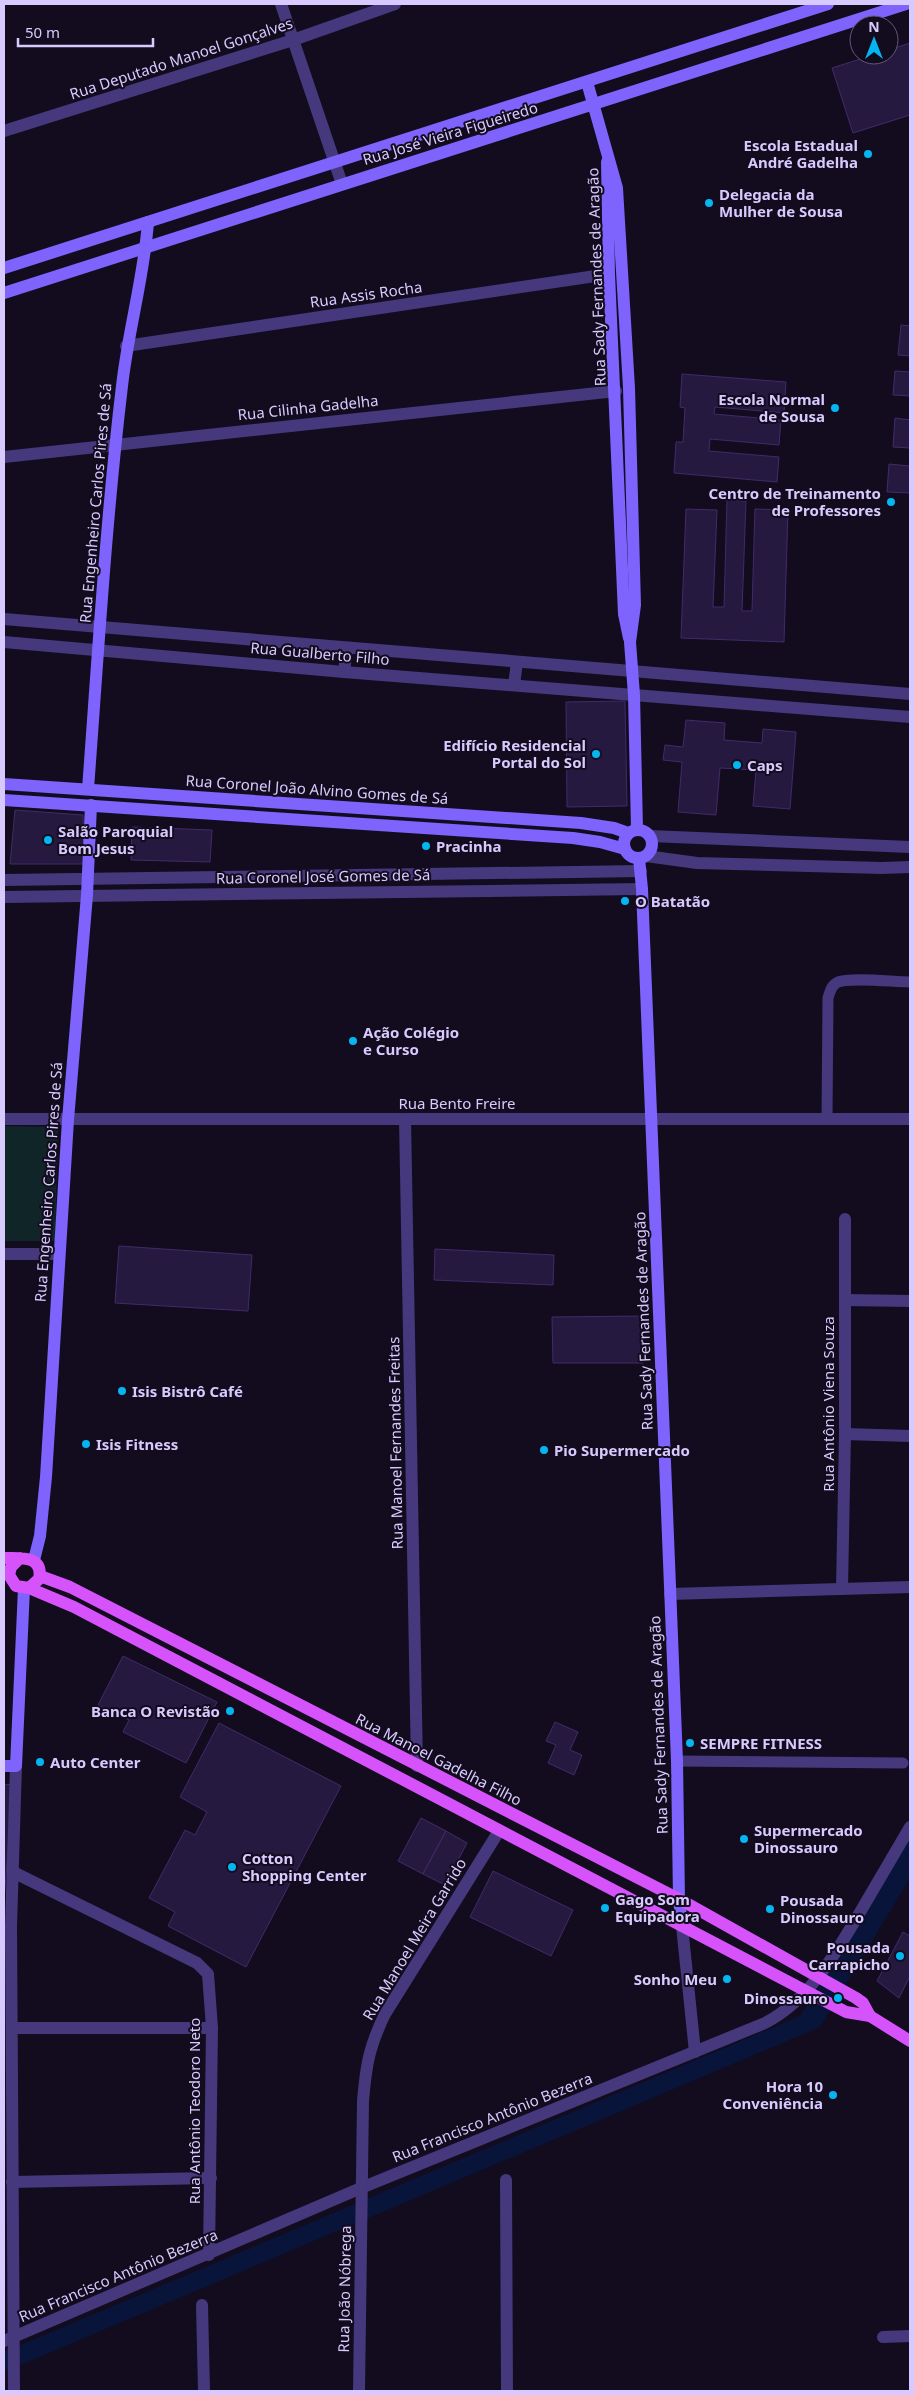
<svg xmlns="http://www.w3.org/2000/svg" width="914" height="2395" font-family="'Noto Sans',sans-serif">
<rect width="100%" height="100%" fill="#120c1e"/>
<polygon fill="#102528" points="4,1126 58,1127 55,1241 4,1241"/>
<polygon fill="#09143a" points="910,1837 910,1878 820,2027 4,2372 4,2352 800,2016 818,1989"/>
<g fill="#26193f" stroke="#412b6a">
<polygon points="910,43 910,115 853,133 832,68 873,55 889,55 889,50"/>
<polygon points="901,325 910,326 910,356 898,355"/>
<polygon points="895,371 910,372 910,396 893,395"/>
<polygon points="682,374 786,382 784,413 715,407 714,414 781,420 779,445 710,439 709,451 779,457 777,482 674,473 676,442 683,442 685,408 680,407"/>
<polygon points="895,418 910,420 910,448 893,447"/>
<polygon points="889,464 910,466 910,493 887,492"/>
<polygon points="727,500 746,501 742,611 752,611 755,509 788,510 784,642 681,638 686,509 717,510 713,607 724,607"/>
<polygon points="625,701 627,806 567,807 566,702"/>
<polygon points="686,720 725,723 724,740 762,743 763,729 796,732 790,809 753,806 756,770 720,768 716,815 678,812 682,762 663,760 665,745 683,747"/>
<polygon points="15,810 83,815 84,864 10,864"/>
<polygon points="132,827 212,830 210,862 131,860"/>
<polygon points="119,1246 252,1255 248,1311 115,1303"/>
<polygon points="435,1249 554,1255 553,1285 434,1280"/>
<polygon points="643,1316 643,1363 553,1363 552,1317"/>
<polygon points="123,1656 217,1702 186,1763 123,1732 129,1720 98,1705"/>
<polygon points="555,1722 578,1732 570,1750 582,1755 574,1775 548,1763 556,1745 546,1741"/>
<polygon points="219,1723 341,1786 246,1967 168,1926 175,1912 149,1898 185,1830 195,1835 207,1812 180,1797"/>
<polygon points="13,1784 4,1901 4,1785"/>
<polygon points="421,1818 446,1831 423,1874 398,1861"/>
<polygon points="446,1831 467,1843 445,1885 423,1874"/>
<polygon points="493,1871 573,1910 551,1956 470,1917"/>
<polygon points="903,1932 910,1936 910,1976 899,1998 877,1981"/>
</g>
<g fill="none" stroke-linecap="round" stroke-linejoin="round">
<g stroke="#45387d" stroke-width="11">
<path d="M 827,1119 L 828,998 C 830,992 831,985 838,982 C 851,977 894,982 910,982"/>
<polyline points="677,1761 903,1763"/>
</g>
<g stroke="#45387d" stroke-width="12">
<polyline points="281,4 342,184"/>
<polyline points="4,131 293,40 395,4"/>
<polyline points="126,346 609,274"/>
<polyline points="4,457 616,391"/>
<polyline points="4,619 910,694"/>
<polyline points="4,642 344,672 910,717"/>
<polyline points="344,672 347,648"/>
<polyline points="514,685 517,662"/>
<polyline points="650,836 910,847"/>
<polyline points="646,856 697,863 882,868 910,867"/>
<polyline points="4,880 641,871"/>
<polyline points="4,897 642,889"/>
<polyline points="4,1119 910,1119"/>
<polyline points="405,1119 417,1766"/>
<polyline points="4,1254 59,1254"/>
<polyline points="845,1300 910,1301"/>
<polyline points="845,1434 910,1436"/>
<polyline points="842,1589 845,1434 845,1219"/>
<polyline points="670,1594 910,1587"/>
<polyline points="13,1872 197,1963 208,1974 212,2028 209,2255"/>
<polyline points="682,1926 695,2052"/>
<polyline points="12,2028 212,2028"/>
<polyline points="506,2180 507,2391"/>
<polyline points="12,2182 211,2178"/>
<polyline points="202,2305 204,2391"/>
<polyline points="883,2337 910,2336"/>
<path d="M 4,2341 L 361,2188 L 765,2023 C 810,1999 834,1956 859,1914 C 876,1885 893,1856 910,1827"/>
<polyline points="14,2391 11,1926 16,1766"/>
<path d="M 359,2391 L 363,2101 C 366,2065 369,2047 385,2014 L 499,1831"/>
</g>
<g stroke="#7e63fc" stroke-width="12">
<polyline points="587,82 617,188 629,388 635,605 630,642 634,695 637,829"/>
<polyline points="607,162 609,274 624,614 629,638"/>
<polyline points="4,268 828,4"/>
<polyline points="4,293 906,4"/>
<polyline points="4,784 581,823 614,828 628,833"/>
<path d="M 88,789 C 98,655 106,520 122,386 C 128,331 144,277 148,222"/>
<polyline points="4,800 573,838 600,842 625,849"/>
<circle cx="638" cy="844" r="14"/>
<polyline points="639,858 642,889 677,1761 679,1899 682,1926"/>
<polyline points="34,1560 40,1536 46,1477 68,1120 87,895 91,805"/>
<polyline points="4,1766 16,1766 24,1588"/>
</g>
<g stroke="#d653fc" stroke-width="12">
<path d="M 4,1558 C 20,1558 44,1555 39,1579 L 29,1588 L 16,1586 L 9,1575 L 11,1567 L 20,1558"/>
<polyline points="40,1576 70,1587 679,1899 856,1998 863,2003 870,2016"/>
<polyline points="29,1588 74,1607 846,2012 870,2016 910,2041"/>
</g>
</g>
<g fill="#04b5f1" stroke="#120c1e" stroke-width="2">
<circle cx="868" cy="154" r="5"/>
<circle cx="709" cy="203" r="5"/>
<circle cx="835" cy="408" r="5"/>
<circle cx="891" cy="502" r="5"/>
<circle cx="596" cy="754" r="5"/>
<circle cx="737" cy="765" r="5"/>
<circle cx="48" cy="840" r="5"/>
<circle cx="426" cy="846" r="5"/>
<circle cx="625" cy="901" r="5"/>
<circle cx="353" cy="1041" r="5"/>
<circle cx="122" cy="1391" r="5"/>
<circle cx="86" cy="1444" r="5"/>
<circle cx="544" cy="1450" r="5"/>
<circle cx="230" cy="1711" r="5"/>
<circle cx="690" cy="1743" r="5"/>
<circle cx="40" cy="1762" r="5"/>
<circle cx="744" cy="1839" r="5"/>
<circle cx="232" cy="1867" r="5"/>
<circle cx="605" cy="1908" r="5"/>
<circle cx="770" cy="1909" r="5"/>
<circle cx="900" cy="1956" r="5"/>
<circle cx="727" cy="1979" r="5"/>
<circle cx="838" cy="1998" r="5"/>
<circle cx="833" cy="2095" r="5"/>
</g>
<g text-anchor="middle" dominant-baseline="central" stroke-width="4" stroke-linejoin="round" paint-order="stroke">
<g font-size="15" fill="#d8cafe" stroke="#120c1e">
<text transform="translate(181 58) rotate(-18)">Rua Deputado Manoel Gonçalves</text>
<text transform="translate(450 133) rotate(-17)">Rua José Vieira Figueiredo</text>
<text transform="translate(596 277) rotate(-92)">Rua Sady Fernandes de Aragão</text>
<text transform="translate(366 294) rotate(-8)">Rua Assis Rocha</text>
<text transform="translate(308 407) rotate(-6)">Rua Cilinha Gadelha</text>
<text transform="translate(95 503) rotate(-85)">Rua Engenheiro Carlos Pires de Sá</text>
<text transform="translate(320 653) rotate(5)">Rua Gualberto Filho</text>
<text transform="translate(317 789) rotate(4)">Rua Coronel João Alvino Gomes de Sá</text>
<text transform="translate(323 876) rotate(-1)">Rua Coronel José Gomes de Sá</text>
<text x="457" y="1103">Rua Bento Freire</text>
<text transform="translate(48 1182) rotate(-86)">Rua Engenheiro Carlos Pires de Sá</text>
<text transform="translate(643 1321) rotate(-92)">Rua Sady Fernandes de Aragão</text>
<text transform="translate(828 1404) rotate(-90)">Rua Antônio Viena Souza</text>
<text transform="translate(395 1443) rotate(-91)">Rua Manoel Fernandes Freitas</text>
<text transform="translate(658 1725) rotate(-92)">Rua Sady Fernandes de Aragão</text>
<text transform="translate(439 1759) rotate(27)">Rua Manoel Gadelha Filho</text>
<text transform="translate(414 1939) rotate(-59)">Rua Manoel Meira Garrido</text>
<text transform="translate(194 2111) rotate(-90)">Rua Antônio Teodoro Neto</text>
<text transform="translate(492 2117) rotate(-22)">Rua Francisco Antônio Bezerra</text>
<text transform="translate(118 2275) rotate(-23)">Rua Francisco Antônio Bezerra</text>
<text transform="translate(344 2289) rotate(-89)">Rua João Nóbrega</text>
</g>
<g font-size="15" font-weight="bold" fill="#d8cafe" stroke="#120c1e" text-anchor="start">
<text x="858" y="145" text-anchor="end">Escola Estadual<tspan x="858" dy="17">André Gadelha</tspan></text>
<text x="719" y="194">Delegacia da<tspan x="719" dy="17">Mulher de Sousa</tspan></text>
<text x="825" y="399" text-anchor="end">Escola Normal<tspan x="825" dy="17">de Sousa</tspan></text>
<text x="881" y="493" text-anchor="end">Centro de Treinamento<tspan x="881" dy="17">de Professores</tspan></text>
<text x="586" y="745" text-anchor="end">Edifício Residencial<tspan x="586" dy="17">Portal do Sol</tspan></text>
<text x="747" y="765">Caps</text>
<text x="58" y="831">Salão Paroquial<tspan x="58" dy="17">Bom Jesus</tspan></text>
<text x="436" y="846">Pracinha</text>
<text x="635" y="901">O Batatão</text>
<text x="363" y="1032">Ação Colégio<tspan x="363" dy="17">e Curso</tspan></text>
<text x="132" y="1391">Isis Bistrô Café</text>
<text x="96" y="1444">Isis Fitness</text>
<text x="554" y="1450">Pio Supermercado</text>
<text x="220" y="1711" text-anchor="end">Banca O Revistão</text>
<text x="700" y="1743">SEMPRE FITNESS</text>
<text x="50" y="1762">Auto Center</text>
<text x="754" y="1830">Supermercado<tspan x="754" dy="17">Dinossauro</tspan></text>
<text x="242" y="1858">Cotton<tspan x="242" dy="17">Shopping Center</tspan></text>
<text x="615" y="1899">Gago Som<tspan x="615" dy="17">Equipadora</tspan></text>
<text x="780" y="1900">Pousada<tspan x="780" dy="17">Dinossauro</tspan></text>
<text x="890" y="1947" text-anchor="end">Pousada<tspan x="890" dy="17">Carrapicho</tspan></text>
<text x="717" y="1979" text-anchor="end">Sonho Meu</text>
<text x="828" y="1998" text-anchor="end">Dinossauro</text>
<text x="823" y="2086" text-anchor="end">Hora 10<tspan x="823" dy="17">Conveniência</tspan></text>
</g>
</g>
<rect width="914" height="2395" fill="none" stroke="#d8cafe" stroke-width="10"/>
<g transform="translate(874 40)"><circle r="24" fill="#120c1e" stroke="#615878"/>
<path d="M0-4L9 19L0 12L-9 19Z" fill="#04b5f1"/>
<text y="-8" font-size="14" font-weight="bold" text-anchor="middle" fill="#d8cafe">N</text>
</g>
<path d="M18 38v8h135v-8" fill="none" stroke="#d8cafe" stroke-width="2.5"/>
<text x="25" y="38" font-size="15" fill="#d8cafe" stroke="#120c1e" stroke-width="4" paint-order="stroke">50 m</text>
</svg>
